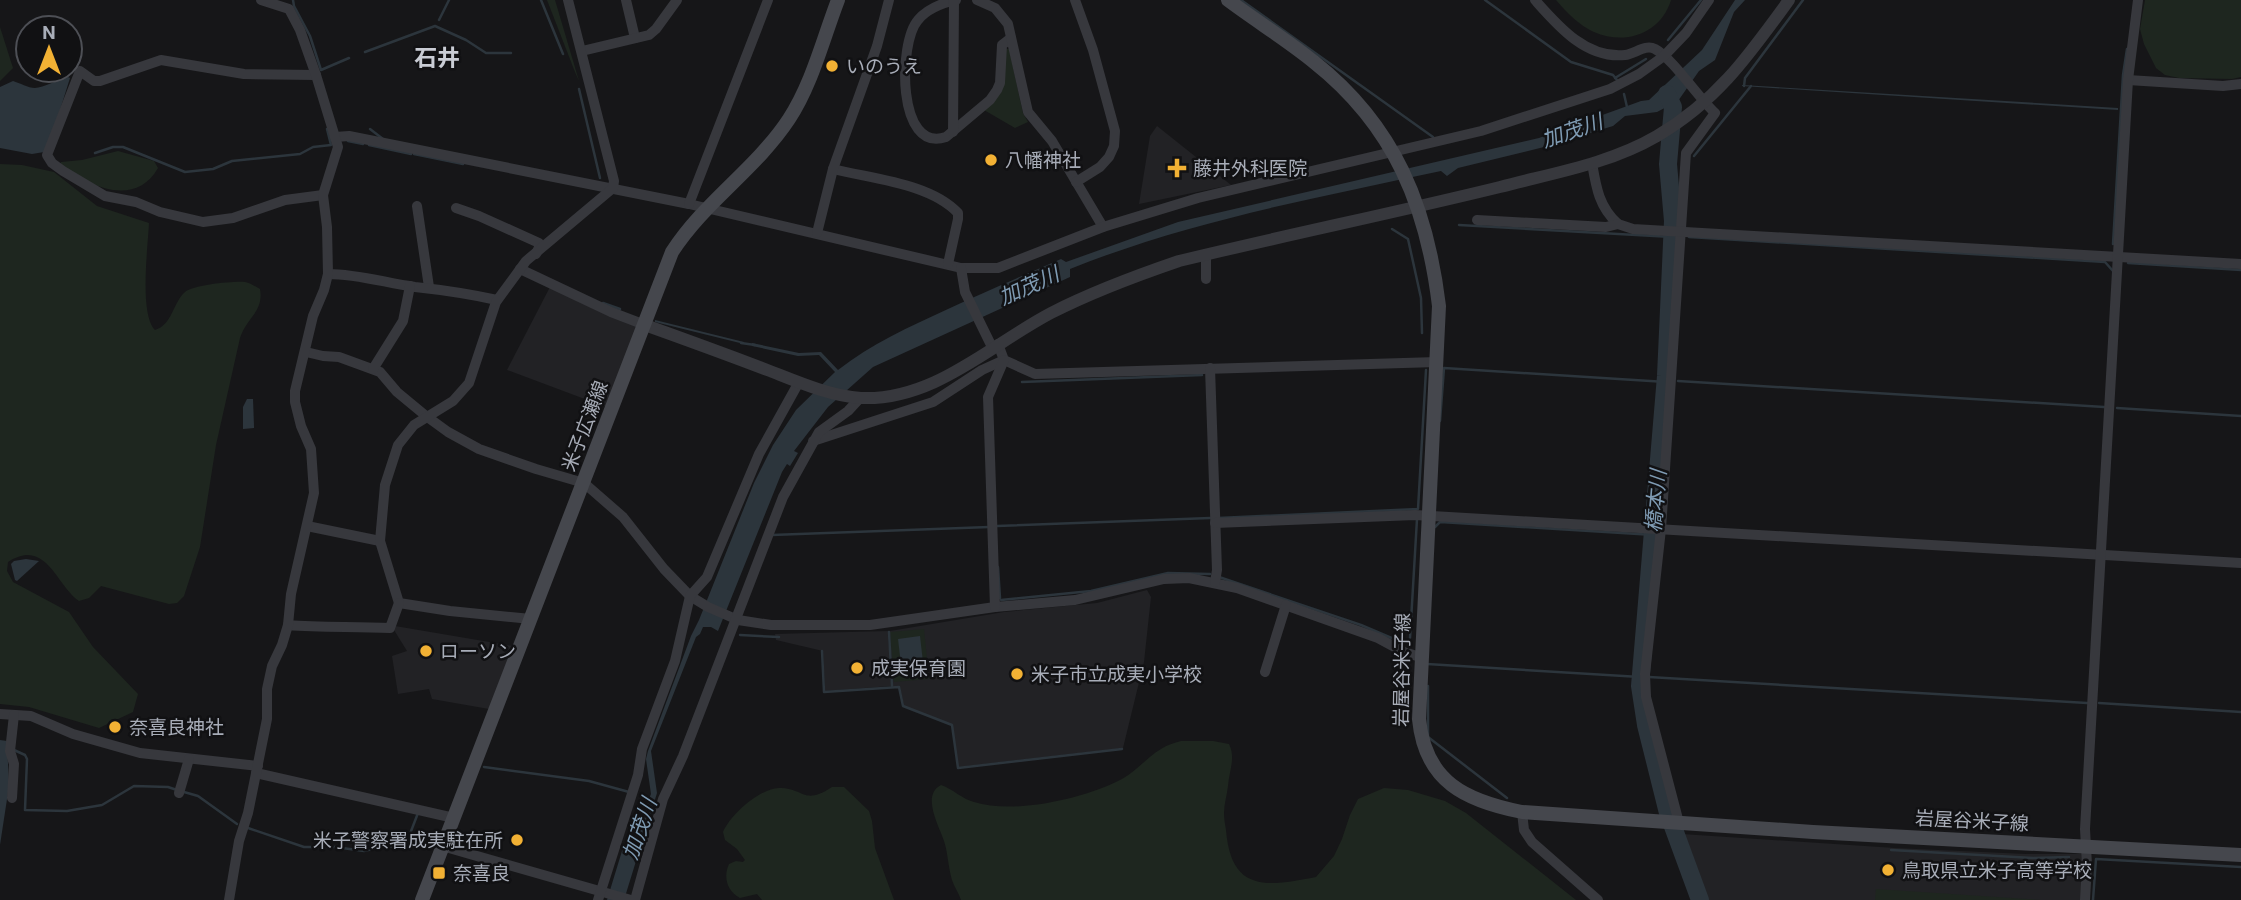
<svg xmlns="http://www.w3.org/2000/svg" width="2241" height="900" font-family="Roboto,'Noto Sans JP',sans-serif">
<rect width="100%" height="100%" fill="#161618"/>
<g fill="#222225">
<polygon points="1157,126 1231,185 1139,204 1150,136"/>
<polygon points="550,287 638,324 606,407 507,370"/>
<polygon points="1147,590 1151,597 1144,662 1123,748 958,767 952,725 904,706 900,687 893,686 890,631 1004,612 1097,603"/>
<polygon points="395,626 513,646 489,709 432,699 429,689 398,694 392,656 407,651 394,630"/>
<polygon points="888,631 891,686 825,691 823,651 776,640 775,634"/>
<polygon points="1682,834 1895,848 2026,854 2082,854 2084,857 2083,900 1705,900 1678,837"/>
</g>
<g fill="#1e261f">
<polygon points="547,0 555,0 579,81 575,72"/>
<path d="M 1556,0 L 1671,0 C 1661,33 1626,46 1594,32 C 1579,25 1567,13 1556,0 Z"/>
<polygon points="2145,0 2241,0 2241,77 2232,79 2179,78 2165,75 2156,68 2144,44 2140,29"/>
<polygon points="0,27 13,68 0,81"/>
<path d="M 1006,49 L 1009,49 L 1023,113 L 1028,122 L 1015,128 L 984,110 C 1009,89 1003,79 1006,49 Z"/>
<path d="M 118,151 L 154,161 L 158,168 C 135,208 89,187 60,164 L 61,162 L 82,160 Z"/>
<path d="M 0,164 L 22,165 L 54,172 L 97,206 L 149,223 C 148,247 139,313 155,330 C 173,324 172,304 185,292 C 193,285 233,281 245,282 C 250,283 255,286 260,289 C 264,312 247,317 240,338 L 216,445 L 200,547 L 184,596 L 177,603 L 169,604 L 101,586 L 89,598 L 79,601 C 56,585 46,537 8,562 L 7,571 L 13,582 L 69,612 L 93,647 L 138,694 L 133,712 L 99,728 L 29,707 L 0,704 Z"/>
<polygon points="924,629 929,679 894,682 890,632"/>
<path d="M 1181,741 L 1213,741 L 1229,744 C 1236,758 1229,771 1228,786 C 1227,795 1224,804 1224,813 C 1224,819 1225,824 1226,830 C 1231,892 1266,887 1316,877 L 1334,856 L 1342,839 L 1350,815 L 1358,799 L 1384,788 L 1408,790 L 1445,801 L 1466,813 L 1576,900 L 961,900 C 959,893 954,887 952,880 C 948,867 948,853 944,841 C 939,826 921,795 941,785 C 953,789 962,799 974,802 C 1015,815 1086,798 1122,779 C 1137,771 1147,757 1161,749 C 1167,745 1174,743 1181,741 Z"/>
<path d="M 832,787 L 844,787 L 869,811 L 872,821 L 875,848 L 894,900 L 762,900 L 757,894 L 740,898 C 727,891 723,877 729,864 L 736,861 L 743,862 L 745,860 L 737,849 L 725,840 L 723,832 C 731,814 759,789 779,788 C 805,788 803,806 832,787 Z"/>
<polygon points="1876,889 2041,900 1875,900"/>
</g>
<g fill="#2c353c">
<path d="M 1735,0 L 1745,0 L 1734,12 L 1715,60 L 1699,71 L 1678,101 L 1657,112 L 1625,116 L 1613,126 L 1544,147 L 1458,168 L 1447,176 L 1441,171 C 1316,198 1189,221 1070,269 L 1070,277 L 873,367 L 828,407 L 794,451 L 798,453 L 790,466 L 787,464 L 782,472 L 718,631 L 711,627 L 703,627 L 700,634 L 696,637 L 651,751 L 657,793 L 624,900 L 607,900 L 622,851 L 632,838 L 651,794 L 646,759 L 648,751 L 691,636 L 699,620 L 754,483 L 773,445 L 796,410 L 835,372 L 819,355 L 798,356 L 752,346 L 752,343 L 799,353 L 821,352 L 838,370 C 871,344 909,327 948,309 C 987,291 1022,276 1061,259 L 1066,262 L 1178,222 L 1539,138 L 1641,101 L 1649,100 L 1702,50 Z"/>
<path d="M 68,77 L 70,78 L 60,110 L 44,152 L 32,154 L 0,148 L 0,87 L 13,81 C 20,83 28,88 35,88 C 43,88 59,79 68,77 Z"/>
<polygon points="1742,85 2118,108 2118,110 1742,86"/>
<polygon points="655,320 744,342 744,344 655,322"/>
<polygon points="247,399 253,399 254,426 254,428 243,429 243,407"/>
<polygon points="26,559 39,561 17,581 15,580 11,564 14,561"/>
<polygon points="920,636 924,671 902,673 898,639"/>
<polygon points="0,740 7,741 9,786 0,845"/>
</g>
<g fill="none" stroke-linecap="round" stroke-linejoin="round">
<g stroke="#2c353c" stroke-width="2.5">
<polyline points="293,0 294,6 310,36 321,70 349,58"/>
<polyline points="541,0 563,54"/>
<polyline points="1241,0 1433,137"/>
<polyline points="1485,0 1571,62 1613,75 1617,80"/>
<polyline points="439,20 449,0"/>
<polyline points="1668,40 1701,0"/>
<polyline points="365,52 435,26 466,40 486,53 511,53"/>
<polyline points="1615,78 1646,59"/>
<polyline points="1744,86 1745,78 1803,0"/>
<polyline points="579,89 600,178"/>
<polyline points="1624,94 1627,107"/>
<polyline points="370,129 383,139"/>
<polyline points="348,141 363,144"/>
<polyline points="369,145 411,154"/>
<polyline points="95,153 113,147 123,147 185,172 213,169 232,161 300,154 313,147 331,145 327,129"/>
<polyline points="414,154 463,164"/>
<polyline points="1694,156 1751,86"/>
<polyline points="1459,225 1672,237"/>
<polyline points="1392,229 1408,239 1421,298 1422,333"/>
<polyline points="1689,237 2105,262 2113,271"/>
<polyline points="2113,244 2123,75 2127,49"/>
<polyline points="2128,263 2241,270"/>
<polyline points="603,303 620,309"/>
<polyline points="741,343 755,345"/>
<polyline points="1678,381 2104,407"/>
<polyline points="1022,382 1202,375"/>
<polyline points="2117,408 2241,416"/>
<polyline points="1440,421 1444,368 1666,382"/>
<polyline points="1218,518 1418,509 1426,370"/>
<polyline points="997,526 1210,518"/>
<polyline points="1435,527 1440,522 1654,535"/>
<polyline points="772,535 989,527"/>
<polyline points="998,567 1000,598"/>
<polyline points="1219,577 1361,625 1401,642"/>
<polyline points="1001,600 1091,591 1168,573 1210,574"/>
<polyline points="889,632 892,686"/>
<polyline points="740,635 779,637"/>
<polyline points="1410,638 1417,519"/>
<polyline points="822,651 824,692 899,687 903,706 952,725 958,768 1122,749"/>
<polyline points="1427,664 1640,677"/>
<polyline points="1649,677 2087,703"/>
<polyline points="1428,686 1428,737 1507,798"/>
<polyline points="2099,703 2241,712"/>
<polyline points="14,750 25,755 27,759 25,810 67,811 102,805 134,786 168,787 177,790"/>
<polyline points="484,767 589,781 629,792"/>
<polyline points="184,792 198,796 237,824"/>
<polyline points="248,828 304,847 335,847 364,851 381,847 401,846 408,839 418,813"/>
<polyline points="1891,850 2033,858 2069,857"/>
<polyline points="2093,900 2096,859 2241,867"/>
</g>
<polyline stroke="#2c353c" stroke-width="18" points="1667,94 1673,107 1668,164 1673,221 1666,376 1640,686 1646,725 1668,813 1700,900"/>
<g stroke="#37383d" stroke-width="10">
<polyline points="626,0 635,38"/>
<path d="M 956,0 C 943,3 927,9 918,20 C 898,43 897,154 946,137 L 990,100 L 997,90 L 1000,83 L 1002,45 L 1011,38"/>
<polyline points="977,0 995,8 1008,24 1028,112 1052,141 1103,227"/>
<polyline points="1075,0 1093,50 1115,131 1114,146 1109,157 1100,167 1076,182"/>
<path d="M 1535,0 C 1558,26 1586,59 1625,55 C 1635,54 1645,44 1655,49 C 1672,58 1698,97 1715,113 L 1686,153 L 1661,529 L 1645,674 L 1646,697 L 1679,823"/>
<polyline points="582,51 649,35 656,29 677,0"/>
<polyline points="316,75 244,74 161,60 100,81 94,81 80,71 47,155 52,163 63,171 105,196 136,202 160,212 203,222 233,218 285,200 323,195"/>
<polyline points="2128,80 2223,86 2241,84"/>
<polyline points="953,132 954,0"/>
<polyline points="335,137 349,136 689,204 961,268 998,268 1103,227 1198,198 1481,131 1610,89 1639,74 1664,56 1686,33 1709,0"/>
<path d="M 1592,163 C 1596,187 1599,207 1618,224"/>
<path d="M 833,169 C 872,179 930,183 958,213 L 958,219 L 948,264"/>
<polyline points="689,204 768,0"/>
<polyline points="417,206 429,287"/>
<polyline points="456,208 479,216 539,243 540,245 536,254"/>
<polyline points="1477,220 1606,227 1618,224 1633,229 2241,264"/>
<polyline points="817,233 833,169 877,46 889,0"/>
<polyline points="1206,254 1206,279"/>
<polyline points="961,268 965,292 992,347"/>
<polyline points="520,269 611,312 645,325"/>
<path d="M 328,274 C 358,274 386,283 415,287 C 443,290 470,294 497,300"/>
<polyline points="998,344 1004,360 1035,374 1437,362"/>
<polyline points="306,352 323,356 339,357 380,372 397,392 426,416 448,432 479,449 536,469 584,483 623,517 664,569 690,596 708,607 738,620 771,625 870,625 995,607 1075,600 1164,579 1189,578 1237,588 1378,638 1404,652 1420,657"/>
<polyline points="1210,368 1217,570 1215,582"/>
<polyline points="373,369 403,321 410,286"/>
<polyline points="813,441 933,402 982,370 1004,360"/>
<polyline points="1215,523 1415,515 2241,563"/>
<polyline points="307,526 380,541"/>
<polyline points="995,607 988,397 1004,360"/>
<polyline points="531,619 450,611 399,603 380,541 385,485 398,445 414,425 453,401 469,383 496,302 526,261 613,188 614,181 568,0"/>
<path d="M 288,625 C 322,628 356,626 390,628 L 399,603"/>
<polyline points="1265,672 1286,605"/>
<polyline points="0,714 31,716 73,734 140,753 258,766"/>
<polyline points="256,773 454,818"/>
<polyline points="179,793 189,759"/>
<polyline points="12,798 14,764 10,751 14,715"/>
<polyline points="1522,812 1524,830 1532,842 1598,900"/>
<polyline points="442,846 631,900"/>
<polyline points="229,900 239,841 248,813 267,719 267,689 272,666 282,645 288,625 291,594 314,493 311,449 301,426 295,402 295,391 313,316 324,290 328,274 327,227 323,195 338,147 316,75 300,30 289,9 261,0"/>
<polyline points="598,900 638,775 642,749 675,661 690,596 707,577 759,454 799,382"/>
<polyline points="635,900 663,799 683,756 783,497 819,432 848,411 860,398"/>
<polyline points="2085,900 2087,865 2085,829 2128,80 2138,0"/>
</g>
<path stroke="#37383d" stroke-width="12" d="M 645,325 C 687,340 728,355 770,371 C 798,382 830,396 861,398 C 934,401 990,345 1051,313 C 1092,292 1135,276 1179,261 C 1286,235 1394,213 1500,187 C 1553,173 1609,164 1657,136 C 1717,101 1749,55 1789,0"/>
<g stroke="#45474d" stroke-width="14">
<path d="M 1228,0 C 1256,21 1287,40 1314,62 C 1395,126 1427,207 1439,306 L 1419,719 C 1425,782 1466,801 1522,812 L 1813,832 L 2241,855"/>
<path d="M 422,900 L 672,252 C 704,202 756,169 789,119 C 812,84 823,39 838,0"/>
</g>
</g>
<g fill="#f2b134" stroke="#111113" stroke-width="2.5">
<circle cx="832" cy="66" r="7"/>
<circle cx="991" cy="160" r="7"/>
<path d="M1173.5 157.5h7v7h7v7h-7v7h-7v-7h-7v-7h7z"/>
<circle cx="426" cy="651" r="7"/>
<circle cx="857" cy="668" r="7"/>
<circle cx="1017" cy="674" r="7"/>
<circle cx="115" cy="727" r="7"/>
<circle cx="517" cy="840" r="7"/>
<circle cx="1888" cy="870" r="7"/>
<rect x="432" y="866" width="14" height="14" rx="3.5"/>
</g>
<g text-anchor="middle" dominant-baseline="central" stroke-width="5" stroke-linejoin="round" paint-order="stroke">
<g font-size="19" fill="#a8adb8" stroke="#111113" text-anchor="start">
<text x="846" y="66">いのうえ</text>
<text x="1005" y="160">八幡神社</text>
<text x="1193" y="168">藤井外科医院</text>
<text x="440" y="651">ローソン</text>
<text x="871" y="668">成実保育園</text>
<text x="1031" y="674">米子市立成実小学校</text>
<text x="129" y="727">奈喜良神社</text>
<text x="503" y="840" text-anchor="end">米子警察署成実駐在所</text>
<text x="1902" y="870">鳥取県立米子高等学校</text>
<text x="453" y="873">奈喜良</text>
</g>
<g font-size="19" fill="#a8adb8" stroke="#111113">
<text transform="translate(585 426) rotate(-69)">米子広瀬線</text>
<text transform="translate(1402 670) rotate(-89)">岩屋谷米子線</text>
<text transform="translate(1972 821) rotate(3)">岩屋谷米子線</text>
</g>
<g font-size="21" font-style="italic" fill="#7f9bb3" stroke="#111113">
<text transform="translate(1572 131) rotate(-19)">加茂川</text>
<text transform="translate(1029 286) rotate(-24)">加茂川</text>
<text transform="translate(1656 501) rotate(-85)">橋本川</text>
<text transform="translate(640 829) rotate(-71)">加茂川</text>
</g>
<g font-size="23" font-weight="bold" fill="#c9ccd4" stroke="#111113">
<text x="437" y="58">石井</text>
</g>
</g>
<g transform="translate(49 49)"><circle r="33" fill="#111113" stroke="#4d4f55" stroke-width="2"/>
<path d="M0-5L12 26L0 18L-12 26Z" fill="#f2b134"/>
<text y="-10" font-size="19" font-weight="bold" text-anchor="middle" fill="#a8adb8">N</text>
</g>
</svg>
